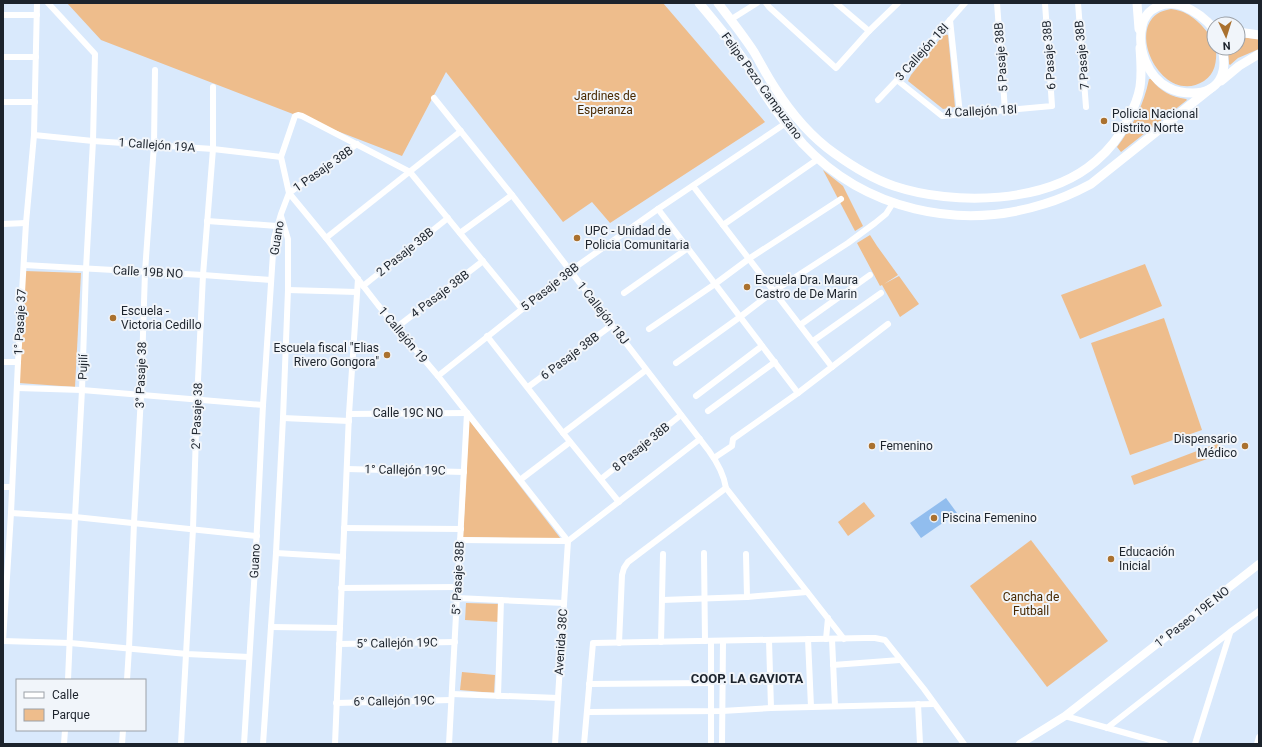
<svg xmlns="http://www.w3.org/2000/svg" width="1262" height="747" font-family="Roboto,sans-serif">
<rect width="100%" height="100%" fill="#d9e9fc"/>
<g fill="#eebd8c">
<polygon points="67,3 663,3 765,122 610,223 592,202 563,222 446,72 402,156 101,40"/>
<path d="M 1171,9 C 1177,10 1182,11 1187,14 C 1197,19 1214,36 1214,48 L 1216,49 C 1217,61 1215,74 1204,81 C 1165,106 1127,35 1157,14 C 1161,11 1167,10 1171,9 Z"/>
<polygon points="944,34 948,35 955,107 943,109 908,81 911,75"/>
<polygon points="1238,37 1259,39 1259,49 1238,58 1230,65 1229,64 1228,48 1238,48"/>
<path d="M 1149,79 L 1151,79 C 1160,91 1171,97 1186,99 L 1187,100 L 1121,152 L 1117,147 C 1132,127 1144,105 1149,79 Z"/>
<polygon points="823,170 843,186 863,226 855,231"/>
<polygon points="870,235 877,246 898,275 884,284 899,276 919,304 900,317 882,285 880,286 857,243"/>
<polygon points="1145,264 1162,306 1080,339 1061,295"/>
<polygon points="25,271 81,273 75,387 19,383"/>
<polygon points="1164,318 1202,430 1130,455 1091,343"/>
<polygon points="469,420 561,539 463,537"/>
<polygon points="1218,443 1221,454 1134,485 1131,476"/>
<polygon points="864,502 875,516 848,536 838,522"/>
<polygon points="1031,540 1108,641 1047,687 970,586"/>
<polygon points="466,603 499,604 499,622 465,620"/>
<polygon points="462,672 495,675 494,693 460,690"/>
</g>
<polygon fill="#91bdee" points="946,498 957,513 921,538 910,523"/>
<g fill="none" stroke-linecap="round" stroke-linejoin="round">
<g stroke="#fff" stroke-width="6">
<polyline points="48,3 95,54 93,141 86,269 82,390 75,517 68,680"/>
<polyline points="766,3 769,7 836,68 869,31 898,3"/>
<polyline points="836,3 869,31"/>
<polyline points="997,3 1005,110"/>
<polyline points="1078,3 1086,107"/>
<polyline points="3,15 37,15"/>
<polyline points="730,20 757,3"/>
<polyline points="950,20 960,114"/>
<polyline points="3,57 36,57"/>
<polyline points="897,80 942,116 1052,106 1045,3"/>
<path d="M 434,98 L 512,195 L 709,451 C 717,462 724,475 726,488 L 844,639"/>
<polyline points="878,100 897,80 965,3"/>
<polyline points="3,102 35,102"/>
<polyline points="34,135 93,141 213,149 281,157"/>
<polyline points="693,186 832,367"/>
<polyline points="658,209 798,393"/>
<polyline points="207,221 277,226"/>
<polyline points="3,224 26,223"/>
<polyline points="723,225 818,159"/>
<polyline points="460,233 512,195"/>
<polyline points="326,238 461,131"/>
<polyline points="24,265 203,275 271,280"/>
<polyline points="363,286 448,218"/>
<polyline points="288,290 357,292"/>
<polyline points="624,293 688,248"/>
<polyline points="522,309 410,172 302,116 298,115 295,116 281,157 289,193 326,238 378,305 438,376 568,541 555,744"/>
<polyline points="800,325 870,275"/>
<polyline points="397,327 483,261"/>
<polyline points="649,329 715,284 750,258 841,199"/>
<polyline points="487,336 563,433 619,502"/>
<polyline points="813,341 881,293"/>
<polyline points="3,362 18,362"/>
<polyline points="676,363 740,317 774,291 848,243 875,223 886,214 893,203"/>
<polyline points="438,376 570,271 658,209 786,123"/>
<polyline points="528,387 612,325"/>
<polyline points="17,388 82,390 263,405"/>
<polyline points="696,396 762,346"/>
<polyline points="708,411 775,362"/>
<polyline points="349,414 467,413"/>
<polyline points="283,418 349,421"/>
<polyline points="563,433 646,370"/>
<polyline points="714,458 732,446 733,439 798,393 888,324"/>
<polyline points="347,469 464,472"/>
<polyline points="601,479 681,415"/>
<polyline points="520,480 570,442"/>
<polyline points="3,487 12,487"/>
<polyline points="11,513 75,517 257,536"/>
<polyline points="344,528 461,529"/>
<polyline points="460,540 568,541 700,439"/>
<polyline points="276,553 343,557"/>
<polyline points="704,553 705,641"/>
<polyline points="746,554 747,597"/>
<polyline points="341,588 457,587"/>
<polyline points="457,598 564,603"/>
<polyline points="662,600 747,597 807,592"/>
<polyline points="271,627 340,628"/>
<polyline points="808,639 811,707"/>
<polyline points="826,639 828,618"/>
<polyline points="832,639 835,706"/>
<polyline points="769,640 771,708"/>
<polyline points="3,641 11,513 18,362 26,223 34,135 37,3"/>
<polyline points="3,641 70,643 187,654 249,657"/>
<polyline points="711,641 711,744"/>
<polyline points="661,642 663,554"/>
<polyline points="619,643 622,575 624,568 628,562 726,488"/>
<polyline points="339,644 455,642"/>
<polyline points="833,665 900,660"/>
<polyline points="127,680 129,648 134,523 141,396 145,272 154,145 155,70"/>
<polyline points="589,684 711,683"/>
<polyline points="452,694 558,698"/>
<polyline points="498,696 501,600"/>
<polyline points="336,703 451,700"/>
<polyline points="918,704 920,744"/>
<polyline points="587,712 722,711 771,708 934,704"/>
<polyline points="1065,716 1165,744"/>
<polyline points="1107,728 1230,632 1259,611"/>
<polyline points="64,744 65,730"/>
<polyline points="122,744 123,730"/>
<polyline points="181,744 193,529 197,401 203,275 213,149 213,87"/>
<polyline points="244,744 255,568 263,405 274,238 281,214 289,193 357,144"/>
<polyline points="263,744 276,553 283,418 288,290 288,239 281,216"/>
<polyline points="335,744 349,414 358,279"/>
<polyline points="449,744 467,413"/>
<polyline points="584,744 593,643 865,638 875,638 885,640 924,689 964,744"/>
<polyline points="722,744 723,641"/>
<polyline points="1195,744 1230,633"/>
<polyline points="1257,744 1259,737"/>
</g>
<polyline stroke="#fff" stroke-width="8" points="1020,744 1065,716 1259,564"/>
<g stroke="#fff" stroke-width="9">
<path d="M 699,3 C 716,23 733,43 747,65 C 754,75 759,86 766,96 C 777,113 790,129 803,144 C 865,210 959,231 1044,204 C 1061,199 1076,192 1091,184 L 1210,89"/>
<path d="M 718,3 C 730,19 743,35 754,52 C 761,64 767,76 775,88 C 791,113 810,136 834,153 C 852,166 873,179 894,186 C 954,206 1047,204 1096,161 C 1109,150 1120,136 1127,121 C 1133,110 1138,99 1140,87 C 1142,74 1141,61 1140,48"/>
<polyline points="1137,3 1139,29"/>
<path d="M 1214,29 C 1206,19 1195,11 1183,6 C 1166,0 1146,7 1142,26 C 1137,48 1147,77 1169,88 C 1176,92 1185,93 1193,93 C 1220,92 1228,72 1222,48"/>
<polyline points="1238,32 1259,35"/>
<polyline points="1221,81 1239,66 1259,54"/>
</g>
</g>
<g fill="#aa712f" stroke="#f1f5fa" stroke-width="1.5">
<circle cx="1104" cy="121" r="4"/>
<circle cx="577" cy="238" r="4"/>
<circle cx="747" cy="287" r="4"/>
<circle cx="113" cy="318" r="4"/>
<circle cx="387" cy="355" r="4"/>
<circle cx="872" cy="446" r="4"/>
<circle cx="1245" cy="446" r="4"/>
<circle cx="934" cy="518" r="4"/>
<circle cx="1111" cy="559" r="4"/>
</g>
<g text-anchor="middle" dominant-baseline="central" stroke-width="4" stroke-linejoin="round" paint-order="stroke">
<g font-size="12" fill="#1c232c" stroke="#f1f5fa">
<text transform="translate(922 52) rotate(-48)">3 Callejón 18I</text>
<text transform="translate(1049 55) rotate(-94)">6 Pasaje 38B</text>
<text transform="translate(1082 55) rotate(-95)">7 Pasaje 38B</text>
<text transform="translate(1001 57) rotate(-94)">5 Pasaje 38B</text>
<text transform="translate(762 86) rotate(54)">Felipe Pezo Campuzano</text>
<text transform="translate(981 111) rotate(-3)">4 Callejón 18I</text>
<text transform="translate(157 145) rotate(4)">1 Callejón 19A</text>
<text transform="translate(323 169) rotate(-35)">1 Pasaje 38B</text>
<text transform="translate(277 238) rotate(-80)">Guano</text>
<text transform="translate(405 252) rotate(-39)">2 Pasaje 38B</text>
<text transform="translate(148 272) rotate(3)">Calle 19B NO</text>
<text transform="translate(550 287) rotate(-38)">5 Pasaje 38B</text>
<text transform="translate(440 294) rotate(-37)">4 Pasaje 38B</text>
<text transform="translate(603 313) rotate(52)">1 Callejón 18J</text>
<text transform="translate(20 322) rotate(-87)">1° Pasaje 37</text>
<text transform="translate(403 335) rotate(50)">1 Callejón 19</text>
<text transform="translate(570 356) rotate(-37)">6 Pasaje 38B</text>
<text transform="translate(83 367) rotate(-88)">Pujilí</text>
<text transform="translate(141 375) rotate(-88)">3° Pasaje 38</text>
<text x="408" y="413">Calle 19C NO</text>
<text transform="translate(197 416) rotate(-88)">2° Pasaje 38</text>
<text transform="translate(641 447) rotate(-39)">8 Pasaje 38B</text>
<text transform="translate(405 470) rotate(1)">1° Callejón 19C</text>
<text transform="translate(255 561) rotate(-87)">Guano</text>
<text transform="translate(458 578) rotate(-87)">5° Pasaje 38B</text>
<text transform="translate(1192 617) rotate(-38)">1° Paseo 19E NO</text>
<text transform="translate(561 642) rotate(-86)">Avenida 38C</text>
<text transform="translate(397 643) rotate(-1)">5° Callejón 19C</text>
<text transform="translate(394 701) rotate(-1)">6° Callejón 19C</text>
</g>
<g font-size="12" fill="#492901" stroke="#f1f5fa">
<text x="605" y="96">Jardines de<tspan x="605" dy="14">Esperanza</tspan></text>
<text x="1031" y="597">Cancha de<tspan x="1031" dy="14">Futball</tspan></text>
</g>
<g font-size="12" fill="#1c232c" stroke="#f1f5fa" text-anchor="start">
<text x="1112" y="114">Policia Nacional<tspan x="1112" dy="14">Distrito Norte</tspan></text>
<text x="585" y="231">UPC - Unidad de<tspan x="585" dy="14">Policia Comunitaria</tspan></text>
<text x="755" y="280">Escuela Dra. Maura<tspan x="755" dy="14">Castro de De Marin</tspan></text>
<text x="121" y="311">Escuela -<tspan x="121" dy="14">Victoria Cedillo</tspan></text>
<text x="379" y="348" text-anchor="end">Escuela fiscal "Elias<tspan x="379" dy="14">Rivero Gongora"</tspan></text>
<text x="1237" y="439" text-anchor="end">Dispensario<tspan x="1237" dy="14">Médico</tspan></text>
<text x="880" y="446">Femenino</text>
<text x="942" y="518">Piscina Femenino</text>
<text x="1119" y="552">Educación<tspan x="1119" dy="14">Inicial</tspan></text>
</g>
<g font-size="13" font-weight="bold" fill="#1c232c" stroke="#f1f5fa">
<text x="747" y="678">COOP. LA GAVIOTA</text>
</g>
</g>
<rect width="1262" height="747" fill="none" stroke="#1c232c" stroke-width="8"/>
<rect x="16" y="679" width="130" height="52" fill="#f1f5fa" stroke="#9ca1a8"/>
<rect x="24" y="692" width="20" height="6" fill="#ffffff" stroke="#9ca1a8"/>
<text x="52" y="699" font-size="12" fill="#1c232c">Calle</text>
<rect x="24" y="709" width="20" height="12" fill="#eebd8c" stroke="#9ca1a8"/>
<text x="52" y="719" font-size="12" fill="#1c232c">Parque</text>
<g transform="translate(1226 36) rotate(176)"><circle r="19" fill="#f1f5fa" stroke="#9ca1a8"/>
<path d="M0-3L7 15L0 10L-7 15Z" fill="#aa712f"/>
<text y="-6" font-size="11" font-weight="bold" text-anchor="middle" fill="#1c232c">N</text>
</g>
</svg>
